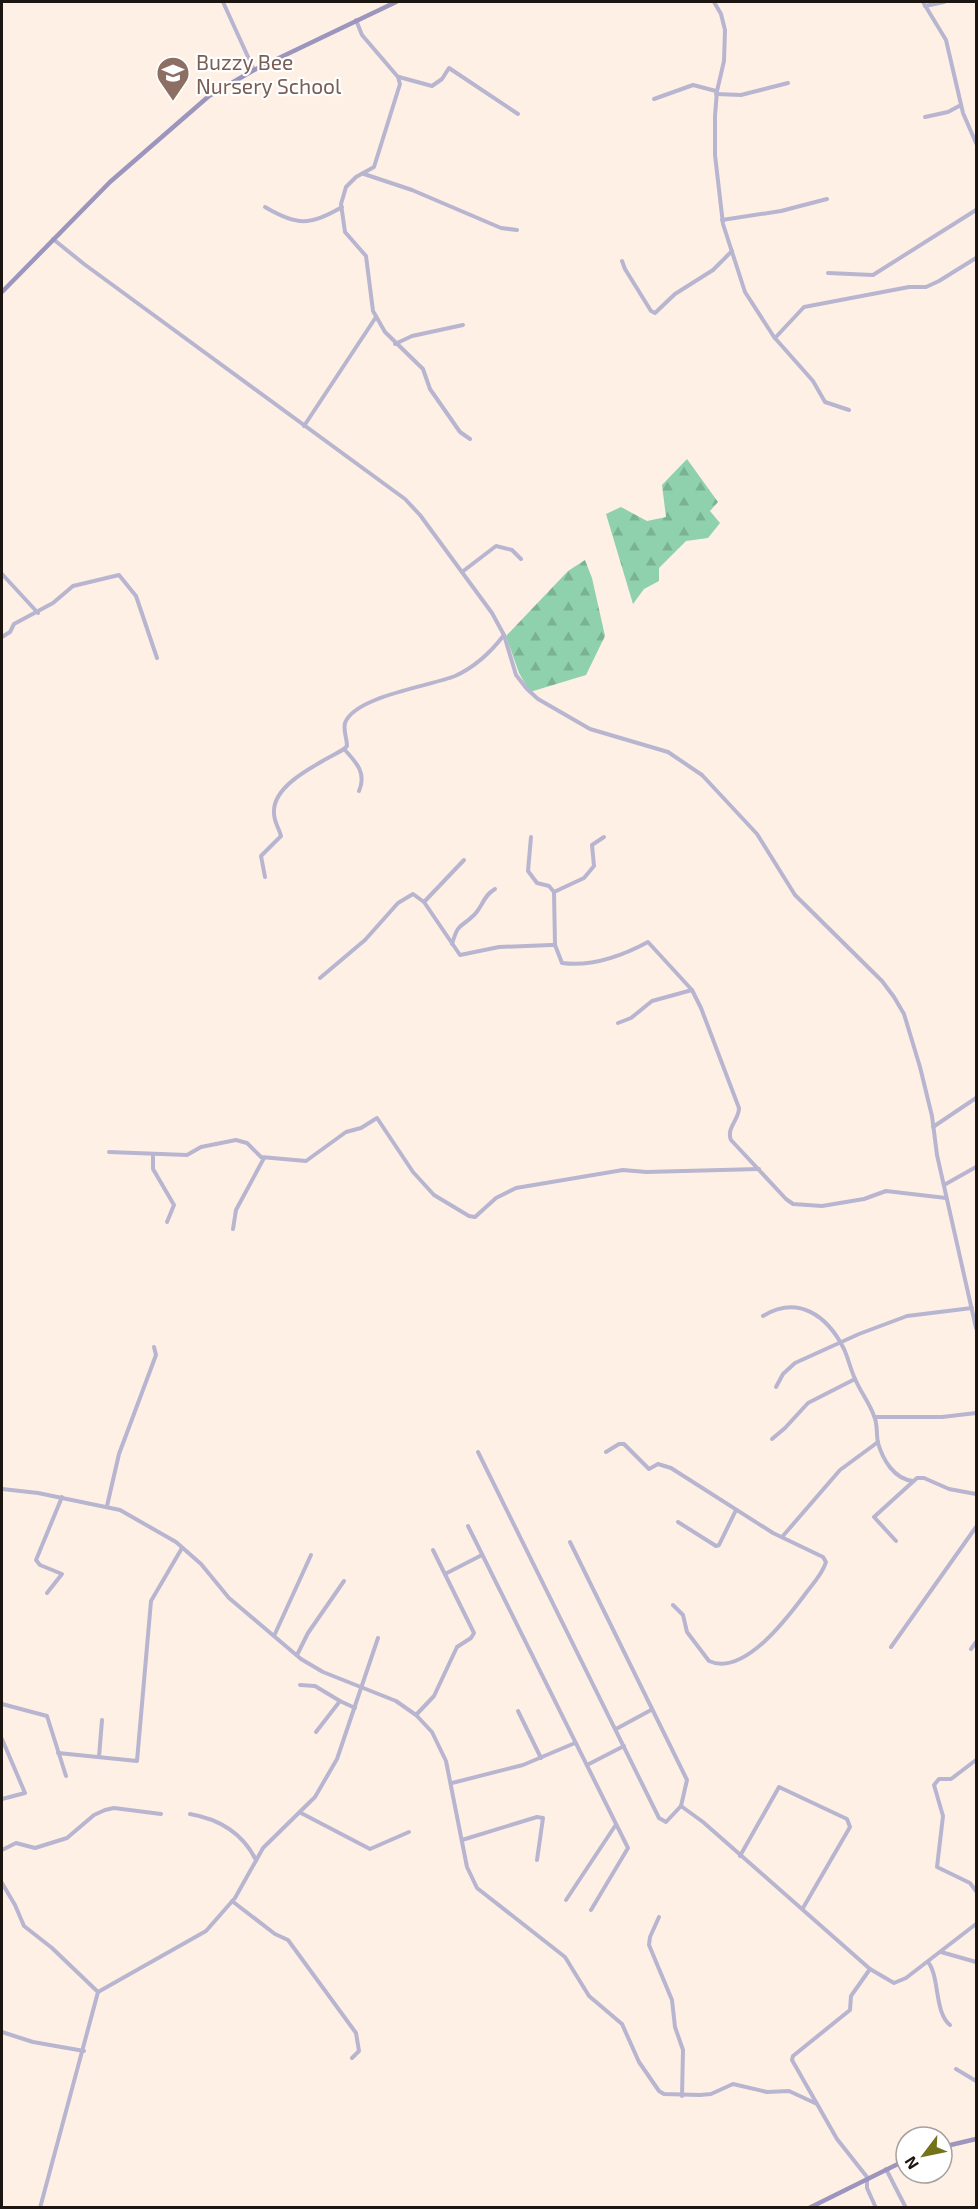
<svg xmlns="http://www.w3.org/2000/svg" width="978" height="2209" font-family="'Exo 2',sans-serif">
<defs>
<pattern id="forest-firs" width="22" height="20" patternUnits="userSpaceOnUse" patternTransform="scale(1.5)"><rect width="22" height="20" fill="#8ed1ac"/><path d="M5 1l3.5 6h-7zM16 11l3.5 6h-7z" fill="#7ab393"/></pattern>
</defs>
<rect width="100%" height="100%" fill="#fff0e5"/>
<g fill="url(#forest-firs)">
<polygon points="687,459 718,502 710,511 720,523 708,538 686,541 659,568 659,581 644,589 633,604 606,514 621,507 647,521 666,517 662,485"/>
<polygon points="585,560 592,578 605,636 586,675 530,692 519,673 506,636 568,571"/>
</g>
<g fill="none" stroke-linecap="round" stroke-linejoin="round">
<g stroke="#b8b5d0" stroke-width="4">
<polyline points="223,2 254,70"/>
<polyline points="714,2 721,14 725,30 724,61 717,91 715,116 715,155 723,224 745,292 774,337 813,381 825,402 849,410"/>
<polyline points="923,2 946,40 963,113 976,143"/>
<polyline points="925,6 944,2"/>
<polyline points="356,20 362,35 398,77 400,84 374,167 356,177 346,187 341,204 345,232 366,256 373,311 385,332 423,369 430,389 460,432 470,439"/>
<polyline points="399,77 432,86 442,79 449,68 518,114"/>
<polyline points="716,94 741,95 788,83"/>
<polyline points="654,99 693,85 716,91"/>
<polyline points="925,117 948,112 961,105"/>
<polyline points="364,174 412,190 501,228 517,230"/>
<path d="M 265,207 C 297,226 310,226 342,207"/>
<polyline points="722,220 781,211 827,199"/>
<polyline points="53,239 84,264 405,499 420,515 492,613 504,635 516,675 527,689 538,699 590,729 668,752 702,775 757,834 795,895 882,981 894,997 904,1014 920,1067 932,1116 937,1155 976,1328"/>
<polyline points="622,261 625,269 651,311 655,313 675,294 713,270 732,251"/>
<polyline points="828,273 873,275 976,210"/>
<polyline points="775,338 804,307 909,287 926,287 939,281 976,258"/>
<polyline points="395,344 412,336 463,325"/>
<polyline points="304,426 376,317"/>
<polyline points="462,572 496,546 512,550 521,559"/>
<polyline points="2,574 38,613"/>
<polyline points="2,637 10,632 14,624 53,603 73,586 119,575 136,596 157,658"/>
<path d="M 344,749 C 356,762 367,773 359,791"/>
<polyline points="531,837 528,871 537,883 549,886 554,892 555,945"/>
<path d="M 265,877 L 261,856 L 281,836 C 279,828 274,822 274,813 C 272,783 323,762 344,749 L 347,746 C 347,738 343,731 345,723 C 355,696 431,686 455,676 C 475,667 491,652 504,635"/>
<polyline points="554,892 584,878 594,866 592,845 604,837"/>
<polyline points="424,902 464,860"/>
<path d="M 452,944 C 459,921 460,929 474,915 C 483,906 483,896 495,889"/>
<path d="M 320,978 L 365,940 L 398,903 L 413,894 L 424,902 L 460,955 L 499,947 L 551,945 L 555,945 L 562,963 C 591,967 622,956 648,942 L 692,990 L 701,1008 L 739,1108 C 739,1120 726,1128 731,1140 L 786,1199 L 793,1204 L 822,1206 L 864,1199 L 886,1191 L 946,1198"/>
<polyline points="618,1023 631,1018 652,1001 692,990"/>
<polyline points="933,1127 976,1098"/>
<polyline points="109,1152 187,1155 201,1147 236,1140 247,1143 261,1157 306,1161 346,1132 361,1128 377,1118 413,1172 434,1195 469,1216 475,1217 496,1198 516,1188 623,1170 646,1172 759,1169"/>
<polyline points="153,1155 153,1169 174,1205 167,1222"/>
<polyline points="944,1185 976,1167"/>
<polyline points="233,1229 236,1210 264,1158"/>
<path d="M 763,1316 C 798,1295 827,1315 844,1349 C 849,1360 851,1372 857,1383 C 862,1394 870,1404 874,1416 C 878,1424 876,1434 878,1443 C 883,1460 894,1479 913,1481"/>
<polyline points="776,1387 783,1374 795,1363 859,1334 907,1316 972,1308"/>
<polyline points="875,1417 942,1417 976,1413"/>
<polyline points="772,1439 785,1428 808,1403 855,1379"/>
<polyline points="478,1452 659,1818 666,1822 681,1806 687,1780 570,1542"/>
<path d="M 606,1452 L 619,1444 L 624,1444 L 649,1469 L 658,1464 L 671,1468 L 773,1533 L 823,1557 L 826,1562 C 823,1573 813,1584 806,1593 C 788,1617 744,1677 709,1661 L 687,1632 L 683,1615 L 673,1605"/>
<polyline points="2,1489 38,1493 120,1510 176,1542 201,1564 229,1598 301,1659 323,1672 396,1701 416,1715 432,1732 446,1761 467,1867 477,1888 565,1957 589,1996 622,2024 639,2062 659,2091 664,2094 700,2095 711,2094 733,2084 767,2092 789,2091 817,2104"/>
<polyline points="107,1506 119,1454 156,1355 154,1347"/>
<polyline points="678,1522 716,1546 719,1545 736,1510"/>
<polyline points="468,1526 628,1848 591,1910"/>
<polyline points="782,1537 840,1470 878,1442"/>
<polyline points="896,1541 874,1517 917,1478 924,1478 949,1489 976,1494"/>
<polyline points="445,1574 482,1555"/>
<polyline points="47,1593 62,1574 40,1565 36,1560 62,1497"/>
<polyline points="274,1636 311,1555"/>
<polyline points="891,1647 976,1527"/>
<polyline points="971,1649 976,1642"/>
<polyline points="297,1655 308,1633 344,1581"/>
<polyline points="300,1685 315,1686 340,1701"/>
<polyline points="2,1704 47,1716 66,1776"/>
<polyline points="518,1711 541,1758"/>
<polyline points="416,1715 434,1696 457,1647 471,1638 474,1633 433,1550"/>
<polyline points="616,1729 651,1710"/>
<polyline points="316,1732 340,1701 355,1708"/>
<polyline points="2,1739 25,1793 2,1799"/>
<polyline points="58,1753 137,1761 151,1601 182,1548"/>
<polyline points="99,1757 102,1720"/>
<polyline points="976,1760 951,1779 939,1779 934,1785 943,1816 937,1867 970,1883 976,1891"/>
<polyline points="587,1765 624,1746"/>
<polyline points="452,1783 523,1765 575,1743"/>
<polyline points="681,1806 703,1822 870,1969 894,1983 906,1978 976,1924"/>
<polyline points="301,1813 370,1849 409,1832"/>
<path d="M 190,1814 C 219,1819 242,1832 256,1860"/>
<polyline points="462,1840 537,1817 543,1818 537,1860"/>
<polyline points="2,1850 16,1843 35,1848 67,1838 94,1815 105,1810 114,1808 161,1814"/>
<polyline points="740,1856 779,1787 847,1819 850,1827 803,1908"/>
<polyline points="2,1883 15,1905 24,1926 52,1948 98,1992 40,2208"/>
<polyline points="566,1900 615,1826"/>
<polyline points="232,1901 275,1934 288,1940 356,2033 359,2051 352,2058"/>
<polyline points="659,1917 650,1937 649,1945 672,2000 675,2027 683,2050 682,2096"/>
<polyline points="941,1952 976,1962"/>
<path d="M 928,1962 C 940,1977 934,2012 950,2025"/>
<polyline points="870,1969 851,1996 850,2010 793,2056 792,2060 837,2139 867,2177 867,2188 876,2208"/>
<polyline points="98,1992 206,1931 235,1898 263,1848 315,1797 337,1759 378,1638"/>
<polyline points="2,2032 33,2042 84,2051"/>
<polyline points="956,2069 976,2081"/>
<polyline points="886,2169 906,2208"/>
</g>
<g stroke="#9c96be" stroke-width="4.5">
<polyline points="2,292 110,182 209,96 254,70 396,2"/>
<polyline points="942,2147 976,2139"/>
<polyline points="809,2208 906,2160"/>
</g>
</g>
<defs>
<g id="school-pin" transform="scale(1.725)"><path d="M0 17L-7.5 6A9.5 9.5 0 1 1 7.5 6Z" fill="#8d6e63" stroke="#fff"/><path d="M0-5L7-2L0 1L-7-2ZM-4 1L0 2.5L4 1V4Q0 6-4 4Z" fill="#fff"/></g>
</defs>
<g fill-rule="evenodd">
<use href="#school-pin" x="173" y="73"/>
</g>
<g text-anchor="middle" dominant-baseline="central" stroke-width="4.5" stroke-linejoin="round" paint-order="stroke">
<g font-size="21" fill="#785e54" stroke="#fff" text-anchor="start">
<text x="196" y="61">Buzzy Bee<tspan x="196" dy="24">Nursery School</tspan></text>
</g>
</g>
<rect width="978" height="2209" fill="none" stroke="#1d150f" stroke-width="6"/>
<g transform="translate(924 2155) rotate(238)"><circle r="28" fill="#ffffff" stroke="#a5a19f" stroke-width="1.5"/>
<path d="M0-4.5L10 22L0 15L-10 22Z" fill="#73741a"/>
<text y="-9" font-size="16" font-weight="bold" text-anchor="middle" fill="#1d150f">N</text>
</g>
</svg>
